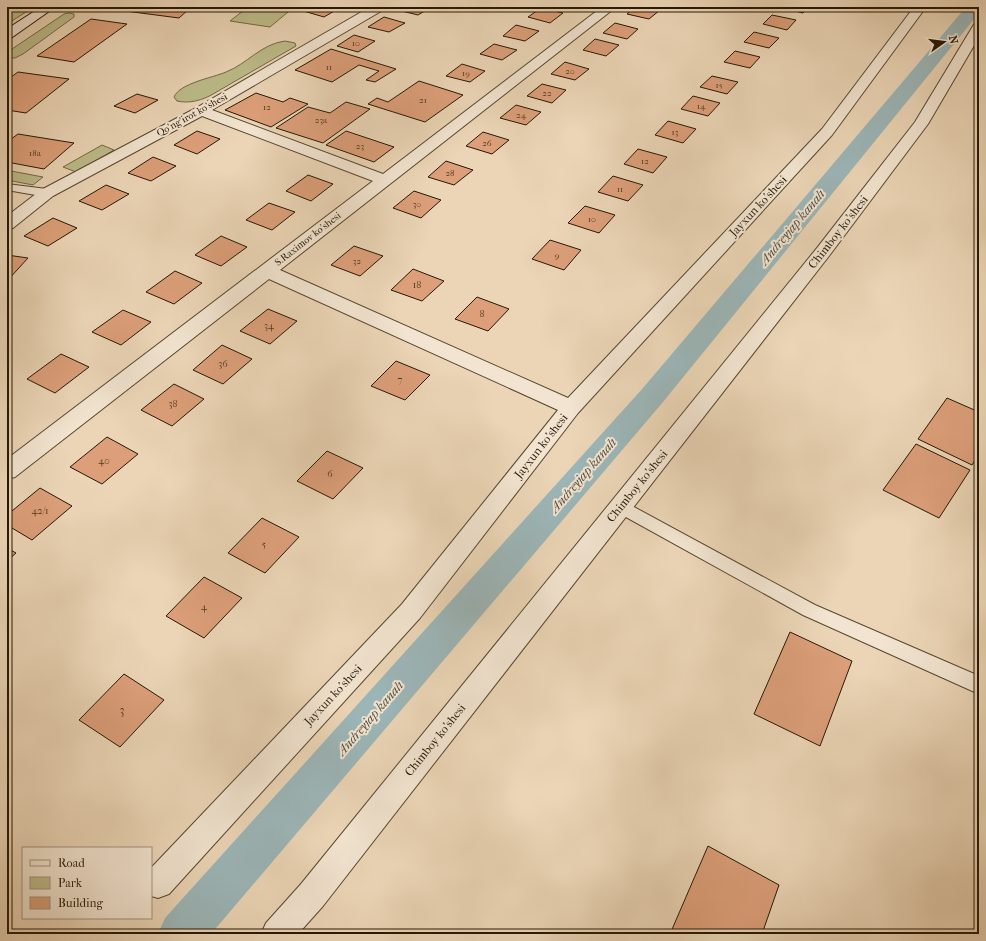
<svg xmlns="http://www.w3.org/2000/svg" width="986" height="941" font-family="'IM FELL French Canon',serif">
<rect width="100%" height="100%" fill="#ebd5b6"/>
<filter id="stains"><feTurbulence type="fractalNoise" baseFrequency=".005" numOctaves="4"/><feColorMatrix values="0 0 0 0 .2 0 0 0 0 .09 0 0 0 0 .02 0 0 0 .5 -.17"/></filter>
<radialGradient id="worn" r=".72"><stop offset=".6" stop-color="#630" stop-opacity="0"/><stop offset="1" stop-color="#630" stop-opacity=".3"/></radialGradient>
<g fill="#bdbc8a" stroke="#726a47">
<polygon points="7,7 34,7 7,24"/>
<polygon points="248,7 294,7 270,27 230,21"/>
<polygon points="69,13 74,14 74,17 23,54 15,58 7,58 7,53 9,51 64,14"/>
<path d="M 285,41 L 295,43 L 296,46 L 213,94 C 203,100 189,104 177,101 L 174,97 C 180,83 212,78 226,72 C 247,64 261,44 285,41 Z"/>
<polygon points="102,145 114,150 76,172 63,167"/>
<polygon points="11,171 43,177 33,185 7,180 7,174"/>
</g>
<g fill="none" stroke-linecap="round" stroke-linejoin="round">
<polygon fill="#9cb6b8" fill-rule="evenodd" points="966,7 979,7 979,13 663,402 211,934 158,934 165,918 643,388"/>
</g>
<g fill="#dc9f79" stroke="#261804">
<polygon points="112,7 170,7 189,9 179,18 110,9"/>
<polygon points="211,7 229,7 224,11 208,10"/>
<polygon points="306,7 341,7 324,17 300,10"/>
<polygon points="403,7 431,7 418,15 398,10"/>
<polygon points="635,7 649,7 660,10 649,19 627,14"/>
<polygon points="779,7 808,7 803,13"/>
<polygon points="541,8 563,13 550,23 528,17"/>
<polygon points="772,15 796,20 787,30 763,24"/>
<polygon points="384,17 405,23 389,32 368,27"/>
<polygon points="91,19 127,24 74,62 37,56"/>
<polygon points="615,23 638,29 627,39 603,33"/>
<polygon points="516,25 539,31 525,41 503,36"/>
<polygon points="754,32 779,38 769,48 744,42"/>
<polygon points="354,35 375,41 358,52 337,46"/>
<polygon points="595,39 619,45 606,56 583,50"/>
<polygon points="494,44 517,50 502,60 480,54"/>
<polygon points="331,49 396,69 375,82 366,80 379,71 359,65 332,82 295,70"/>
<polygon points="735,51 760,57 750,68 724,62"/>
<polygon points="565,62 589,69 575,80 551,74"/>
<polygon points="462,64 485,71 470,82 446,76"/>
<polygon points="18,72 69,79 26,113 7,110 7,80"/>
<polygon points="712,76 738,82 727,94 700,87"/>
<polygon points="419,81 463,95 425,122 368,104 377,98 388,102"/>
<polygon points="542,84 566,90 552,103 527,96"/>
<polygon points="256,93 283,102 290,98 308,104 271,127 225,110"/>
<polygon points="137,94 158,100 135,113 114,106"/>
<polygon points="693,96 720,103 708,116 681,109"/>
<polygon points="346,102 370,109 323,143 276,128 308,107 330,113"/>
<polygon points="516,105 541,112 526,125 500,118"/>
<polygon points="668,121 696,129 683,143 655,135"/>
<polygon points="197,131 220,139 197,154 174,145"/>
<polygon points="346,131 394,147 374,162 326,145"/>
<polygon points="483,132 509,140 492,154 466,146"/>
<polygon points="18,134 74,143 44,169 7,162 7,142"/>
<polygon points="638,149 667,157 653,173 624,164"/>
<polygon points="153,157 176,166 151,181 128,173"/>
<polygon points="446,161 473,170 454,185 428,177"/>
<polygon points="308,175 333,184 311,201 286,191"/>
<polygon points="613,176 643,185 628,201 598,192"/>
<polygon points="106,185 129,194 102,210 79,201"/>
<polygon points="414,191 441,200 421,218 393,208"/>
<polygon points="269,203 295,212 272,230 246,220"/>
<polygon points="585,206 615,215 599,233 568,223"/>
<polygon points="53,218 77,228 48,246 24,236"/>
<polygon points="221,236 247,247 221,266 195,255"/>
<polygon points="550,240 581,250 564,270 532,259"/>
<polygon points="354,246 383,256 360,276 331,265"/>
<polygon points="7,255 28,258 7,281"/>
<polygon points="413,269 444,281 422,301 391,290"/>
<polygon points="175,271 202,283 174,304 146,292"/>
<polygon points="477,297 509,309 488,331 455,319"/>
<polygon points="268,309 297,321 270,344 240,331"/>
<polygon points="123,310 151,322 121,345 92,332"/>
<polygon points="222,345 252,359 223,384 193,370"/>
<polygon points="61,354 89,367 55,393 27,379"/>
<polygon points="396,361 430,375 405,400 371,386"/>
<polygon points="174,384 204,399 172,426 141,410"/>
<polygon points="947,398 979,412 979,454 972,465 918,439"/>
<polygon points="107,437 138,454 102,484 70,467"/>
<polygon points="916,444 970,470 939,518 883,490"/>
<polygon points="327,451 363,468 333,499 297,481"/>
<polygon points="40,488 72,506 32,540 7,525 7,515"/>
<polygon points="262,518 299,537 265,573 228,553"/>
<polygon points="7,548 16,553 7,561"/>
<polygon points="204,577 242,598 204,638 166,616"/>
<polygon points="790,632 852,661 820,746 754,714"/>
<polygon points="124,674 164,700 120,747 79,720"/>
<polygon points="708,846 779,885 762,934 670,934"/>
</g>
<g fill="none" stroke-linecap="round" stroke-linejoin="round">
<g stroke="#574730" stroke-width="2">
<g id="lane">
<polygon points="7,184 47,189 51,191 53,193 51,195 47,197 7,190"/>
<polygon points="621,500 815,605 979,676 979,694 803,615 615,511 613,506 615,501"/>
</g>
</g>
<g stroke="#574730" stroke-width="2">
<g id="street">
<polygon points="370,7 385,7 383,10 212,110 383,174 602,7 616,7 280,270 568,398 822,129 914,7 926,7 832,135 578,413 420,618 169,894 158,898 151,896 151,868 402,604 558,410 269,279 15,477 7,479 7,459 373,181 202,116 53,196 13,228 7,229 7,216 41,190 196,108"/>
<polygon points="979,22 979,37 928,124 829,256 323,906 298,934 261,934 266,923 301,884 817,248 915,122 973,26 975,23"/>
</g>
</g>
<g stroke="#261804" stroke-width="2">
<polygon id="secondary" points="41,7 55,7 11,38 7,39 7,29"/>
</g>
<use href="#lane" fill="#f2e4d0" fill-rule="evenodd"/>
<use href="#street" fill="#f2e4d0" fill-rule="evenodd"/>
<use href="#secondary" fill="#f2e4d0" fill-rule="evenodd"/>
</g>
<g text-anchor="middle" dominant-baseline="central" stroke-width="4" stroke-linejoin="round" paint-order="stroke">
<g font-size="9" fill="#543a21">
<text x="356" y="43">10</text>
<text x="329" y="67">11</text>
<text x="570" y="71">20</text>
<text x="466" y="73">19</text>
<text x="719" y="85">15</text>
<text x="547" y="93">22</text>
<text x="423" y="100">21</text>
<text x="701" y="106">14</text>
<text x="267" y="107">12</text>
<text x="521" y="115">24</text>
<text x="321" y="120">23a</text>
<text x="675" y="132">13</text>
<text x="487" y="143">26</text>
<text x="360" y="146">23</text>
<text x="35" y="153">18a</text>
<text x="645" y="161">12</text>
<text x="450" y="173">28</text>
<text x="620" y="189">11</text>
<text x="417" y="204">30</text>
<text x="592" y="219">10</text>
<text x="557" y="255">9</text>
<text x="357" y="261">32</text>
</g>
<g font-size="10" fill="#261804" stroke="#f2e4d0">
<text transform="translate(192 115) rotate(-29)">Qo'ng'irot ko'shesi</text>
<text transform="translate(308 239) rotate(-38)">S.Raximov ko'shesi</text>
</g>
<g font-size="10" fill="#543a21">
<text x="417" y="285">18</text>
<text x="482" y="314">8</text>
<text x="269" y="326">34</text>
<text x="223" y="364">36</text>
<text x="400" y="380">7</text>
<text x="173" y="404">38</text>
<text x="104" y="461">40</text>
<text x="330" y="474">6</text>
<text x="40" y="511">42/1</text>
<text x="264" y="545">5</text>
<text x="204" y="607">4</text>
</g>
<g font-size="12" fill="#261804" stroke="#f2e4d0">
<text transform="translate(758 206) rotate(-47)">Jayxun ko'shesi</text>
<text transform="translate(838 232) rotate(-52)">Chimboy ko'shesi</text>
<text transform="translate(541 446) rotate(-52)">Jayxun ko'shesi</text>
<text transform="translate(637 486) rotate(-51)">Chimboy ko'shesi</text>
<text transform="translate(333 695) rotate(-47)">Jayxun ko'shesi</text>
<text transform="translate(435 740) rotate(-51)">Chimboy ko'shesi</text>
</g>
<g font-size="12" fill="#543a21">
<text x="122" y="710">3</text>
</g>
<g font-size="13" font-style="italic" fill="#4f4f43" stroke="#f2e4d0">
<text transform="translate(792 227) rotate(-50)">Andreyjap kanalı</text>
<text transform="translate(583 475) rotate(-49)">Andreyjap kanalı</text>
<text transform="translate(370 718) rotate(-49)">Andreyjap kanalı</text>
</g>
</g>
<rect width="986" height="941" fill="none" stroke="#ebd5b6" stroke-width="24"/>
<rect x="8" y="8" width="970" height="925" fill="none" stroke="#261804" stroke-width="2"/>
<rect x="12" y="12" width="962" height="917" fill="none" stroke="#261804"/>
<rect x="22" y="847" width="130" height="72" fill="#f2e4d0" stroke="#a0927e"/>
<rect x="30" y="860" width="20" height="6" fill="#f2e4d0" stroke="#a0927e"/>
<text x="58" y="867" font-size="12" fill="#261804">Road</text>
<rect x="30" y="877" width="20" height="12" fill="#bdbc8a" stroke="#a0927e"/>
<text x="58" y="887" font-size="12" fill="#261804">Park</text>
<rect x="30" y="897" width="20" height="12" fill="#dc9f79" stroke="#a0927e"/>
<text x="58" y="907" font-size="12" fill="#261804">Building</text>
<g transform="translate(944 42) rotate(76)" stroke="#f2e4d0" stroke-width="3" paint-order="stroke">
<path d="M0-3L7 15L0 10L-7 15Z" fill="#261804"/>
<text y="-6" font-size="11" font-weight="bold" text-anchor="middle" fill="#261804">N</text>
</g>
<rect width="100%" height="100%" filter="url(#stains)"/>
<rect width="100%" height="100%" fill="url(#worn)"/>
</svg>
